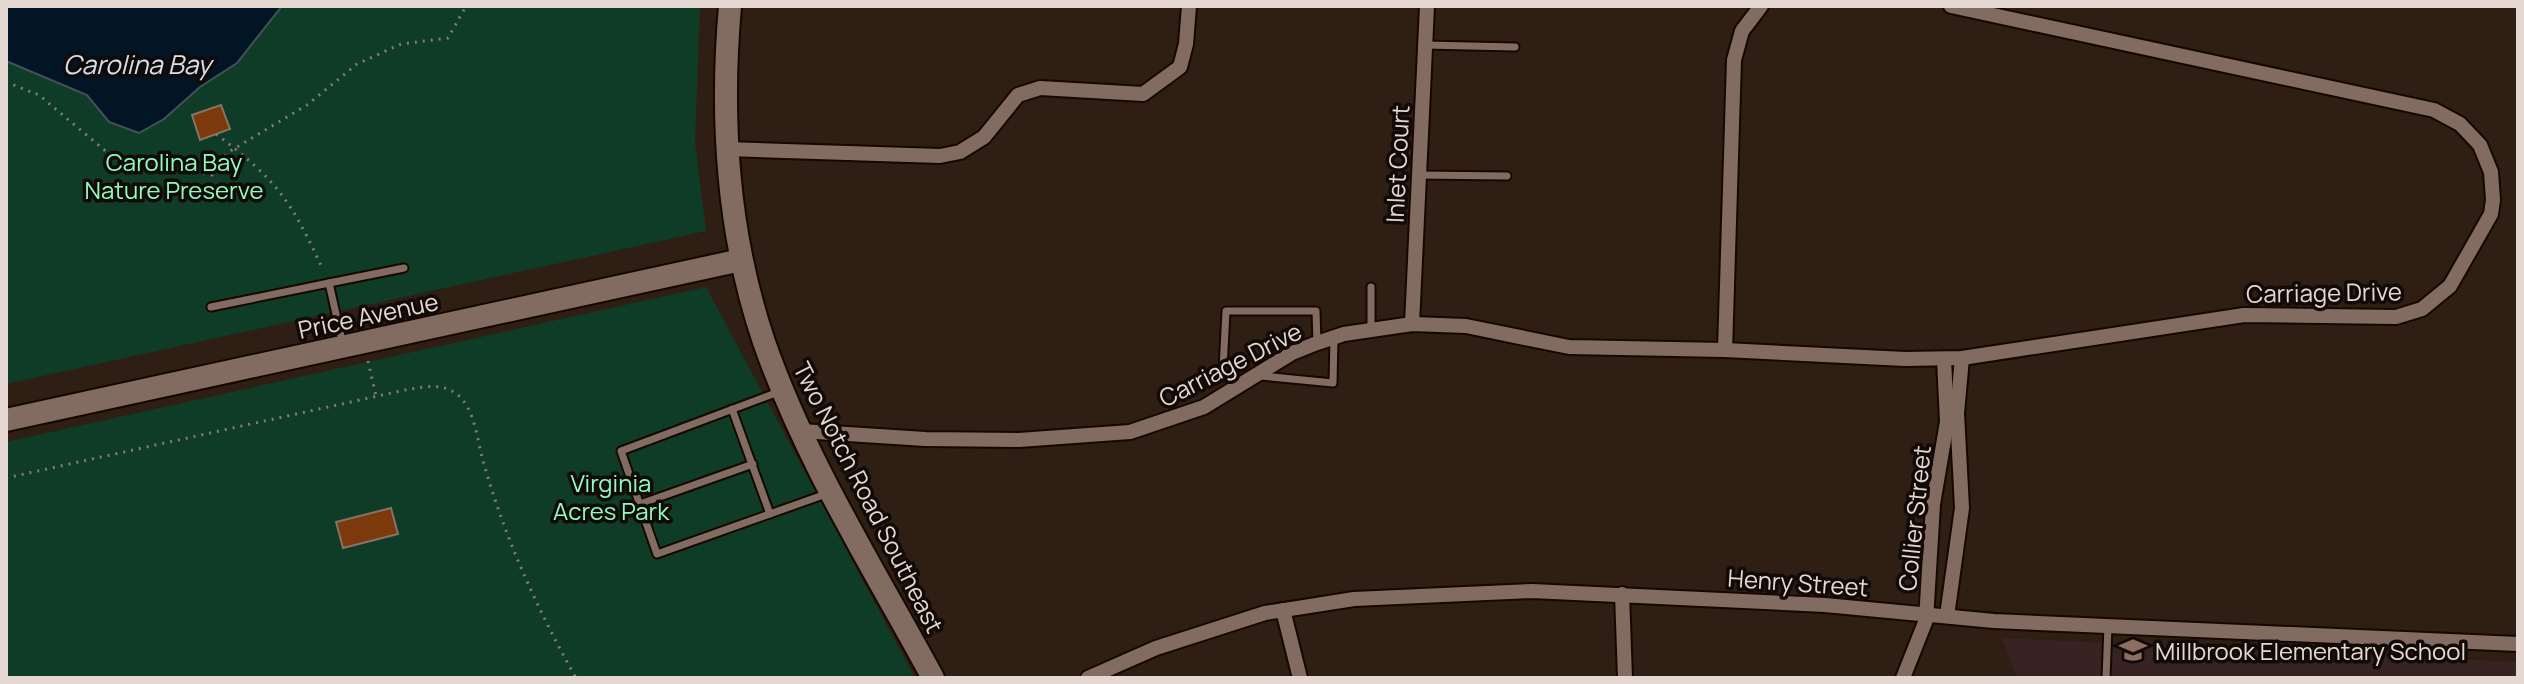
<svg xmlns="http://www.w3.org/2000/svg" width="2524" height="684" font-family="Manrope,sans-serif">
<rect width="100%" height="100%" fill="#2f1e14"/>
<polygon fill="#372422" points="2002,638 2518,662 2518,678 2017,678"/>
<g fill="#0f3c26">
<polygon points="6,6 700,6 695,142 706,231 6,384"/>
<polygon points="706,287 915,678 6,678 6,442"/>
</g>
<polygon fill="#021525" stroke="#465059" stroke-width="2" points="6,6 282,6 237,63 200,87 164,119 139,133 109,122 87,95 6,61"/>
<g fill="#7c390c" stroke="#887266" stroke-width="2">
<polygon points="221,105 230,129 200,140 192,115"/>
<polygon points="391,508 398,534 343,548 336,522"/>
</g>
<g fill="none" stroke-linecap="round" stroke-linejoin="round">
<g stroke="#170702" stroke-width="11">
<g id="lane">
<polyline points="1425,45 1515,47"/>
<polyline points="1419,175 1507,176"/>
<polyline points="329,283 404,268"/>
<polyline points="211,307 329,283 343,345"/>
<polyline points="1371,329 1371,287"/>
<polyline points="1261,376 1333,383 1334,338"/>
<polyline points="1235,387 1223,369 1226,311 1316,311 1317,343"/>
<polyline points="781,391 621,451 657,554 826,494"/>
<polyline points="732,409 770,514"/>
<polyline points="640,504 753,464"/>
<polyline points="2106,678 2108,626"/>
</g>
</g>
<g stroke="#170702" stroke-width="18">
<g id="street">
<polyline points="727,149 940,156 960,152 984,137 1018,95 1040,88 1143,94 1180,67 1186,44 1189,6"/>
<polyline points="1412,324 1427,6"/>
<polyline points="1725,350 1734,60 1742,31 1761,6"/>
<polyline points="801,431 925,439 1019,440 1130,432 1204,407 1292,353 1317,343 1344,334 1412,324 1466,326 1569,347 1725,350 1905,359 1962,358 2244,315 2396,317 2422,309 2450,286 2491,214 2493,200 2491,172 2480,145 2460,124 2434,110 1951,6"/>
<polyline points="1622,594 1625,678"/>
<polyline points="1283,610 1300,678"/>
<polyline points="1947,616 1962,508 1957,413 1962,358"/>
<polyline points="1088,678 1156,648 1265,613 1354,599 1532,591 1825,605 1994,621 2518,644"/>
<polyline points="1903,678 1926,620 1933,504 1947,422 1944,359"/>
</g>
</g>
<g stroke="#170702" stroke-width="26">
<g id="secondary">
<path d="M 730,6 C 720,120 727,233 764,342 C 805,460 874,569 933,678"/>
<polyline points="6,420 741,260"/>
</g>
</g>
<g stroke="#897a72" stroke-width="3" stroke-dasharray="2 6" stroke-linecap="butt">
<polyline points="6,82 39,95 115,159 212,175 227,153 307,105 357,64 401,44 448,38 466,6"/>
<path d="M 216,134 C 277,180 292,202 323,270"/>
<polyline points="368,361 376,396"/>
<path d="M 6,478 L 405,390 C 423,387 442,382 458,395 C 474,409 477,437 482,457 C 503,534 537,609 576,678"/>
</g>
<use href="#lane" stroke="#826c61" stroke-width="7"/>
<use href="#street" stroke="#826c61" stroke-width="14"/>
<use href="#secondary" stroke="#826c61" stroke-width="22"/>
</g>
<defs>
<g id="school-bare" transform="scale(2.16)"><path d="M0-5L7-2L0 1L-7-2ZM-4 1L0 2.5L4 1V4Q0 6-4 4Z" fill="#8d6e63" stroke="#120a06" stroke-width="2.5" paint-order="stroke"/></g>
</defs>
<g fill-rule="evenodd">
<use href="#school-bare" x="2133" y="650"/>
</g>
<g text-anchor="middle" dominant-baseline="central" stroke-width="7" stroke-linejoin="round" paint-order="stroke">
<g font-size="24" fill="#8cfdbe" stroke="#120a06">
<text x="174" y="161">Carolina Bay<tspan x="174" dy="28">Nature Preserve</tspan></text>
<text x="611" y="482">Virginia<tspan x="611" dy="28">Acres Park</tspan></text>
</g>
<g font-size="24" fill="#e5d8d2" stroke="#120a06">
<text transform="translate(1397 164) rotate(-87)">Inlet Court</text>
<text transform="translate(2324 292) rotate(-1)">Carriage Drive</text>
<text transform="translate(368 315) rotate(-12)">Price Avenue</text>
<text transform="translate(1230 364) rotate(-27)">Carriage Drive</text>
<text transform="translate(869 497) rotate(63)">Two Notch Road Southeast</text>
<text transform="translate(1914 518) rotate(-84)">Collier Street</text>
<text transform="translate(1798 582) rotate(4)">Henry Street</text>
</g>
<g font-size="24" fill="#e5d8d2" stroke="#120a06" text-anchor="start">
<text x="2155" y="650">Millbrook Elementary School</text>
</g>
<g font-size="26" font-style="italic" fill="#d1e1f1" stroke="#120a06">
<text x="137" y="64">Carolina Bay</text>
</g>
</g>
<rect width="2524" height="684" fill="none" stroke="#e5d8d2" stroke-width="16"/>
</svg>
